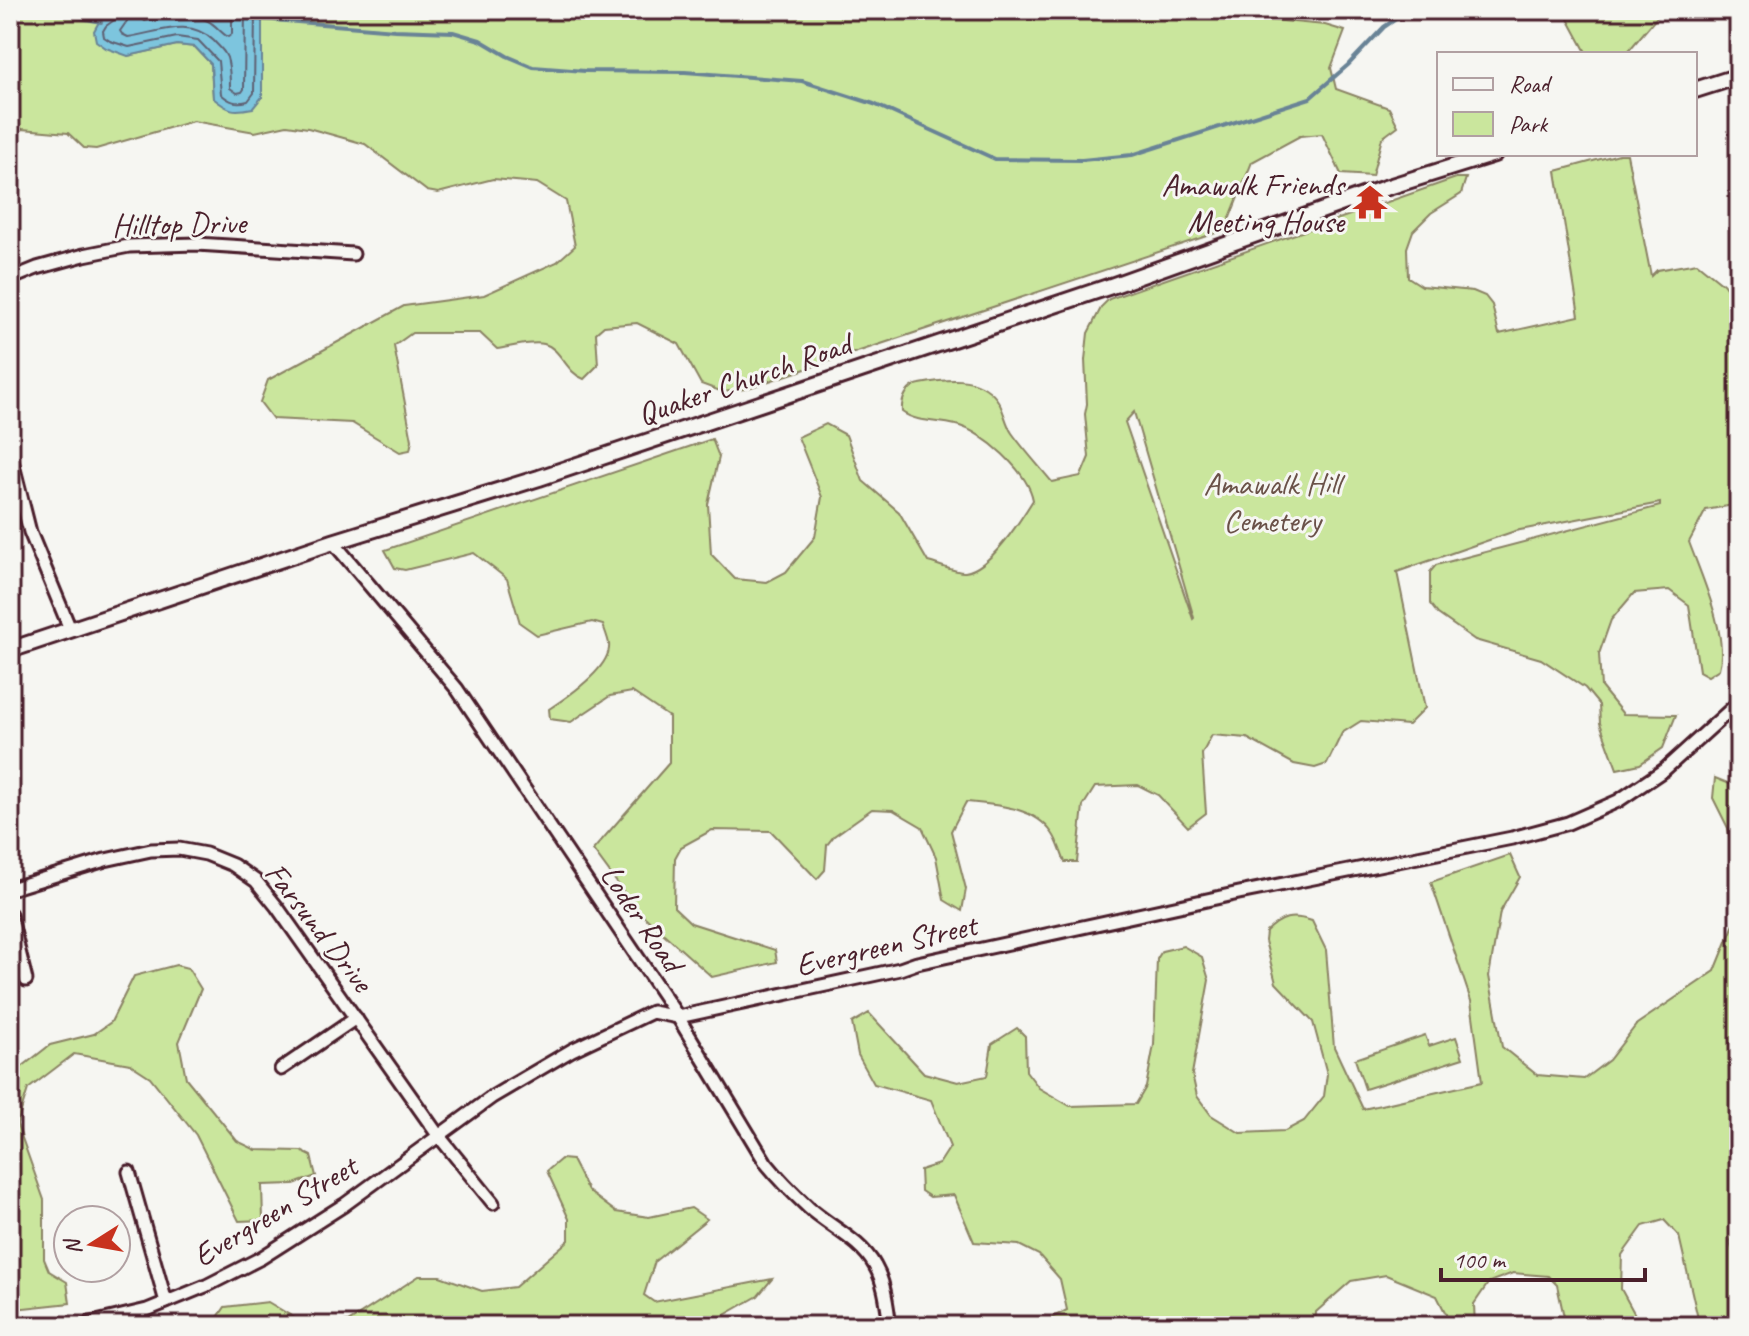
<svg xmlns="http://www.w3.org/2000/svg" width="1749" height="1336" font-family="Caveat,sans-serif">
<rect width="100%" height="100%" fill="#f6f6f2"/>
<filter id="ink" filterUnits="userSpaceOnUse"><feTurbulence type="fractalNoise" baseFrequency=".0125" numOctaves="2"/><feDisplacementMap in="SourceGraphic" scale="16" xChannelSelector="R" yChannelSelector="G"/><feConvolveMatrix kernelMatrix="1 2 1 2 8 2 1 2 1" color-interpolation-filters="sRGB"/></filter>
<g filter="url(#ink)">
<g fill="#cae69d" stroke="#8a8264" stroke-width="2" fill-rule="evenodd">
<path d="M 10,10 L 116,10 L 100,20 L 128,56 L 177,45 L 195,47 L 211,64 L 213,98 L 262,97 L 262,10 L 1166,10 L 1325,25 L 1345,31 L 1331,68 L 1336,89 L 1389,108 L 1398,126 L 1382,138 L 1372,176 L 1341,174 L 1322,134 L 1300,136 L 1252,162 L 1225,230 L 745,389 L 723,392 L 701,384 L 679,344 L 637,323 L 604,326 L 596,333 L 598,365 L 584,379 C 565,372 561,348 544,344 C 531,341 511,347 497,349 L 480,333 L 412,333 L 394,346 L 412,440 L 410,450 L 400,452 L 352,423 L 273,419 L 260,402 L 268,380 L 404,306 L 484,295 L 557,262 L 575,246 L 566,201 L 537,183 L 493,179 L 438,193 L 427,191 L 365,144 L 308,128 L 287,125 L 255,132 L 193,121 L 96,149 L 84,148 L 68,133 L 22,129 L 10,132 Z"/>
<polygon points="1566,10 1663,10 1626,54 1587,54 1567,17"/>
<path d="M 1619,154 L 1627,154 L 1651,276 L 1657,270 L 1697,263 L 1723,284 L 1739,305 L 1739,504 L 1706,510 L 1689,542 C 1701,575 1729,636 1719,669 L 1708,676 L 1699,671 L 1689,605 L 1669,590 L 1634,593 L 1611,620 L 1599,654 L 1601,687 L 1623,714 L 1676,715 L 1663,748 L 1640,764 L 1617,769 L 1600,723 L 1599,705 L 1585,688 L 1541,659 L 1475,640 L 1438,614 L 1430,604 L 1430,572 L 1436,565 L 1660,506 L 1660,503 L 1515,531 L 1397,572 L 1425,708 L 1408,725 L 1361,721 L 1342,733 L 1327,764 L 1315,768 L 1294,764 L 1247,738 L 1212,735 L 1202,754 L 1206,813 L 1188,827 L 1158,795 L 1138,785 L 1095,787 L 1083,806 L 1077,862 L 1065,862 C 1061,853 1058,841 1052,833 C 1034,806 995,805 966,802 L 951,831 L 966,889 L 962,911 L 944,900 L 936,857 L 922,827 L 893,810 L 872,809 L 834,836 L 827,845 L 825,870 L 817,879 L 771,831 L 712,830 L 681,847 L 675,858 L 674,907 L 691,923 L 775,950 L 777,962 L 712,977 L 637,910 L 593,850 L 669,763 L 669,717 L 632,692 L 610,696 L 571,722 L 550,719 L 549,709 C 566,698 612,667 609,644 C 608,638 605,631 603,625 L 592,622 L 537,635 L 520,623 L 507,579 L 474,553 L 405,570 L 395,568 L 385,550 L 712,439 L 719,457 L 708,504 L 711,554 L 735,579 L 767,582 L 786,572 L 815,537 L 822,497 L 798,437 L 826,424 L 846,435 L 863,481 L 899,512 L 928,562 C 937,564 957,573 965,572 C 990,569 1020,521 1033,500 C 1028,472 983,431 956,425 C 937,420 917,423 902,412 C 901,399 907,386 920,384 C 946,379 977,374 996,398 C 1004,408 1005,423 1012,433 C 1024,450 1039,466 1052,482 L 1081,476 L 1089,457 L 1085,414 L 1087,404 L 1085,360 L 1088,333 L 1102,306 L 1109,299 L 1456,178 L 1466,178 L 1461,194 L 1431,213 L 1413,231 L 1407,248 L 1408,277 L 1422,286 L 1473,291 L 1485,296 L 1492,305 L 1499,334 L 1579,316 L 1556,171 ZM 1134,412 L 1194,618 L 1193,619 L 1125,422 Z"/>
<polygon points="1715,778 1735,786 1739,800 1739,881 1728,828 1713,798"/>
<path d="M 1510,855 L 1520,877 L 1500,912 L 1489,976 L 1502,1047 L 1537,1075 L 1584,1079 L 1609,1060 L 1637,1024 L 1715,971 L 1737,917 L 1739,887 L 1739,1226 L 1730,1242 L 1739,1273 L 1739,1326 L 1704,1326 L 1699,1323 L 1679,1236 L 1664,1220 L 1643,1226 L 1622,1255 L 1621,1289 L 1639,1322 L 1637,1326 L 1566,1326 L 1557,1285 L 1548,1276 L 1513,1273 L 1489,1282 L 1474,1304 L 1475,1326 L 1445,1326 L 1446,1314 L 1437,1296 L 1386,1275 L 1351,1281 L 1316,1312 L 1315,1326 L 1036,1326 L 1067,1310 L 1060,1279 L 1039,1255 L 1019,1245 L 974,1242 L 954,1195 L 930,1197 L 921,1191 L 920,1170 L 939,1164 L 950,1147 L 931,1100 L 874,1084 L 858,1055 L 852,1023 L 869,1013 L 924,1073 L 958,1082 L 987,1076 L 992,1044 L 1017,1028 L 1025,1036 L 1026,1071 L 1039,1088 L 1070,1106 L 1136,1104 L 1146,1087 L 1154,1045 L 1157,959 L 1162,951 L 1183,946 L 1202,957 L 1209,980 L 1192,1074 L 1197,1096 L 1211,1115 L 1240,1133 L 1285,1131 L 1304,1121 L 1324,1096 L 1327,1074 L 1313,1022 L 1276,983 L 1265,941 L 1266,932 C 1281,917 1291,914 1312,921 L 1326,950 L 1334,1047 L 1363,1109 L 1482,1082 L 1471,1001 L 1431,882 Z"/>
<polygon points="176,965 188,968 201,989 179,1042 186,1078 237,1141 256,1150 301,1151 311,1156 316,1176 294,1184 262,1185 263,1220 239,1221 196,1135 150,1077 130,1064 74,1054 28,1089 17,1124 44,1200 44,1259 49,1271 67,1282 70,1303 15,1309 16,1217 10,1193 10,1072 14,1073 50,1045 94,1034 111,1022 134,976"/>
<polygon points="1425,1035 1429,1046 1456,1037 1463,1058 1365,1089 1355,1059"/>
<polygon points="561,1159 572,1160 588,1191 616,1212 649,1217 691,1208 707,1219 655,1261 644,1295 654,1302 772,1279 758,1296 705,1326 331,1326 348,1322 419,1276 440,1276 482,1291 515,1287 569,1240 569,1219 547,1171"/>
<polygon points="268,1302 305,1324 321,1326 212,1326 225,1307"/>
</g>
<path fill="#7dc5de" stroke="#698396" stroke-width="2" d="M 116,10 L 262,10 L 262,97 L 253,108 C 233,112 229,111 213,98 L 211,64 L 195,47 L 177,45 L 128,56 L 106,48 L 96,41 L 94,31 L 100,20 Z"/>
<g fill="none" stroke-linecap="round" stroke-linejoin="round">
<g stroke="#5e6173" stroke-width="2">
<path d="M 119,10 L 117,18 L 106,26 L 103,31 L 104,37 L 110,41 L 129,47 L 177,37 L 198,40 L 218,61 L 221,94 C 230,102 236,104 248,101 L 254,93 L 255,10"/>
<path d="M 129,10 L 127,21 L 120,31 L 122,34 L 128,37 C 158,33 189,16 214,41 C 220,48 227,53 228,62 C 230,70 230,80 230,88 L 237,93 L 242,92 L 244,89 L 245,10"/>
<path d="M 141,10 L 141,18 L 145,21 C 165,17 189,11 208,21 C 216,25 221,33 228,37 L 232,34 L 232,10"/>
</g>
<g stroke="#698396" stroke-width="4">
<polyline points="45,10 101,22"/>
<polyline points="261,19 395,30 453,32 480,40 507,56 533,67 585,71 685,72 802,81 874,104 995,159 1082,160 1132,155 1310,98 1348,65 1384,27 1409,10"/>
</g>
<g stroke="#4a1f2b" stroke-width="17">
<g id="minor">
<polyline points="10,279 37,268 84,255 129,246 197,244 353,254"/>
<polyline points="10,453 30,532 70,629"/>
<path d="M 333,542 L 457,689 L 678,1017 L 766,1163 C 779,1179 794,1194 809,1208 C 830,1227 861,1240 875,1266 C 885,1283 887,1306 890,1326"/>
<polyline points="10,889 105,860 151,850 179,849 206,854 233,865 256,881 277,907 438,1135 493,1203"/>
<polyline points="10,914 26,980"/>
<polyline points="281,1069 356,1018"/>
<polyline points="129,1172 166,1302"/>
<polyline points="79,1326 147,1310 208,1285 261,1258 344,1205 492,1097 572,1050 652,1012 678,1017 900,969 917,963 1239,893 1512,838 1568,823 1618,801 1664,770 1739,702"/>
</g>
</g>
<g stroke="#4a1f2b" stroke-width="20">
<g id="tertiary">
<polyline points="1695,90 1739,76"/>
<polyline points="10,650 333,542 539,478 1114,285 1385,188 1494,154"/>
</g>
</g>
<use href="#minor" stroke="#f6f6f2" stroke-width="11"/>
<use href="#tertiary" stroke="#f6f6f2" stroke-width="14"/>
</g>
</g>
<defs>
<g id="temple-bare" transform="scale(2.76)"><path d="M0-6L5-2H3V0L6.5 2.5H4V6H1.5V3h-3V6H-4V2.5H-6.5L-3 0V-2H-5Z" fill="#c8321e" stroke="#f6f6f2" stroke-width="2.5" paint-order="stroke"/></g>
</defs>
<g fill-rule="evenodd">
<use href="#temple-bare" x="1370" y="202"/>
</g>
<g text-anchor="middle" dominant-baseline="central" stroke-width="6" stroke-linejoin="round" paint-order="stroke">
<g font-size="32" fill="#4a1f2b" stroke="#f6f6f2" text-anchor="end">
<text x="1344" y="184">Amawalk Friends<tspan x="1344" dy="37">Meeting House</tspan></text>
</g>
<g font-size="32" fill="#4a1f2b" stroke="#f6f6f2">
<text transform="translate(179 224) rotate(-1)">Hilltop Drive</text>
<text transform="translate(744 379) rotate(-19)">Quaker Church Road</text>
<text transform="translate(642 918) rotate(56)">Loder Road</text>
<text transform="translate(319 927) rotate(52)">Farsund Drive</text>
<text transform="translate(886 945) rotate(-13)">Evergreen Street</text>
<text transform="translate(275 1211) rotate(-31)">Evergreen Street</text>
</g>
<g font-size="32" fill="#6a5148" stroke="#f6f6f2">
<text x="1272" y="483">Amawalk Hill<tspan x="1272" dy="37">Cemetery</tspan></text>
</g>
</g>
<rect width="1749" height="1336" fill="none" stroke="#f6f6f2" stroke-width="40"/>
<rect x="20" y="20" width="1709" height="1296" fill="none" stroke="#4a1f2b" stroke-width="3" filter="url(#ink)"/>
<rect x="1437" y="52" width="260" height="104" fill="#f6f6f2" stroke="#b1a0a2" stroke-width="2"/>
<rect x="1453" y="78" width="40" height="12" fill="#f6f6f2" stroke="#b1a0a2" stroke-width="2"/>
<text x="1509" y="92" font-size="24" fill="#4a1f2b">Road</text>
<rect x="1453" y="112" width="40" height="24" fill="#cae69d" stroke="#b1a0a2" stroke-width="2"/>
<text x="1509" y="132" font-size="24" fill="#4a1f2b">Park</text>
<g transform="translate(92 1244) rotate(259)"><circle r="38" fill="#f6f6f2" stroke="#b1a0a2" stroke-width="2"/>
<path d="M0-6L14 30L0 20L-14 30Z" fill="#c8321e"/>
<text y="-12" font-size="22" font-weight="bold" text-anchor="middle" fill="#4a1f2b">N</text>
</g>
<path d="M1441 1268v12h204v-12" fill="none" stroke="#4a1f2b" stroke-width="4"/>
<text x="1453" y="1268" font-size="24" fill="#4a1f2b" stroke="#f6f6f2" stroke-width="6" paint-order="stroke">100 m</text>
</svg>
